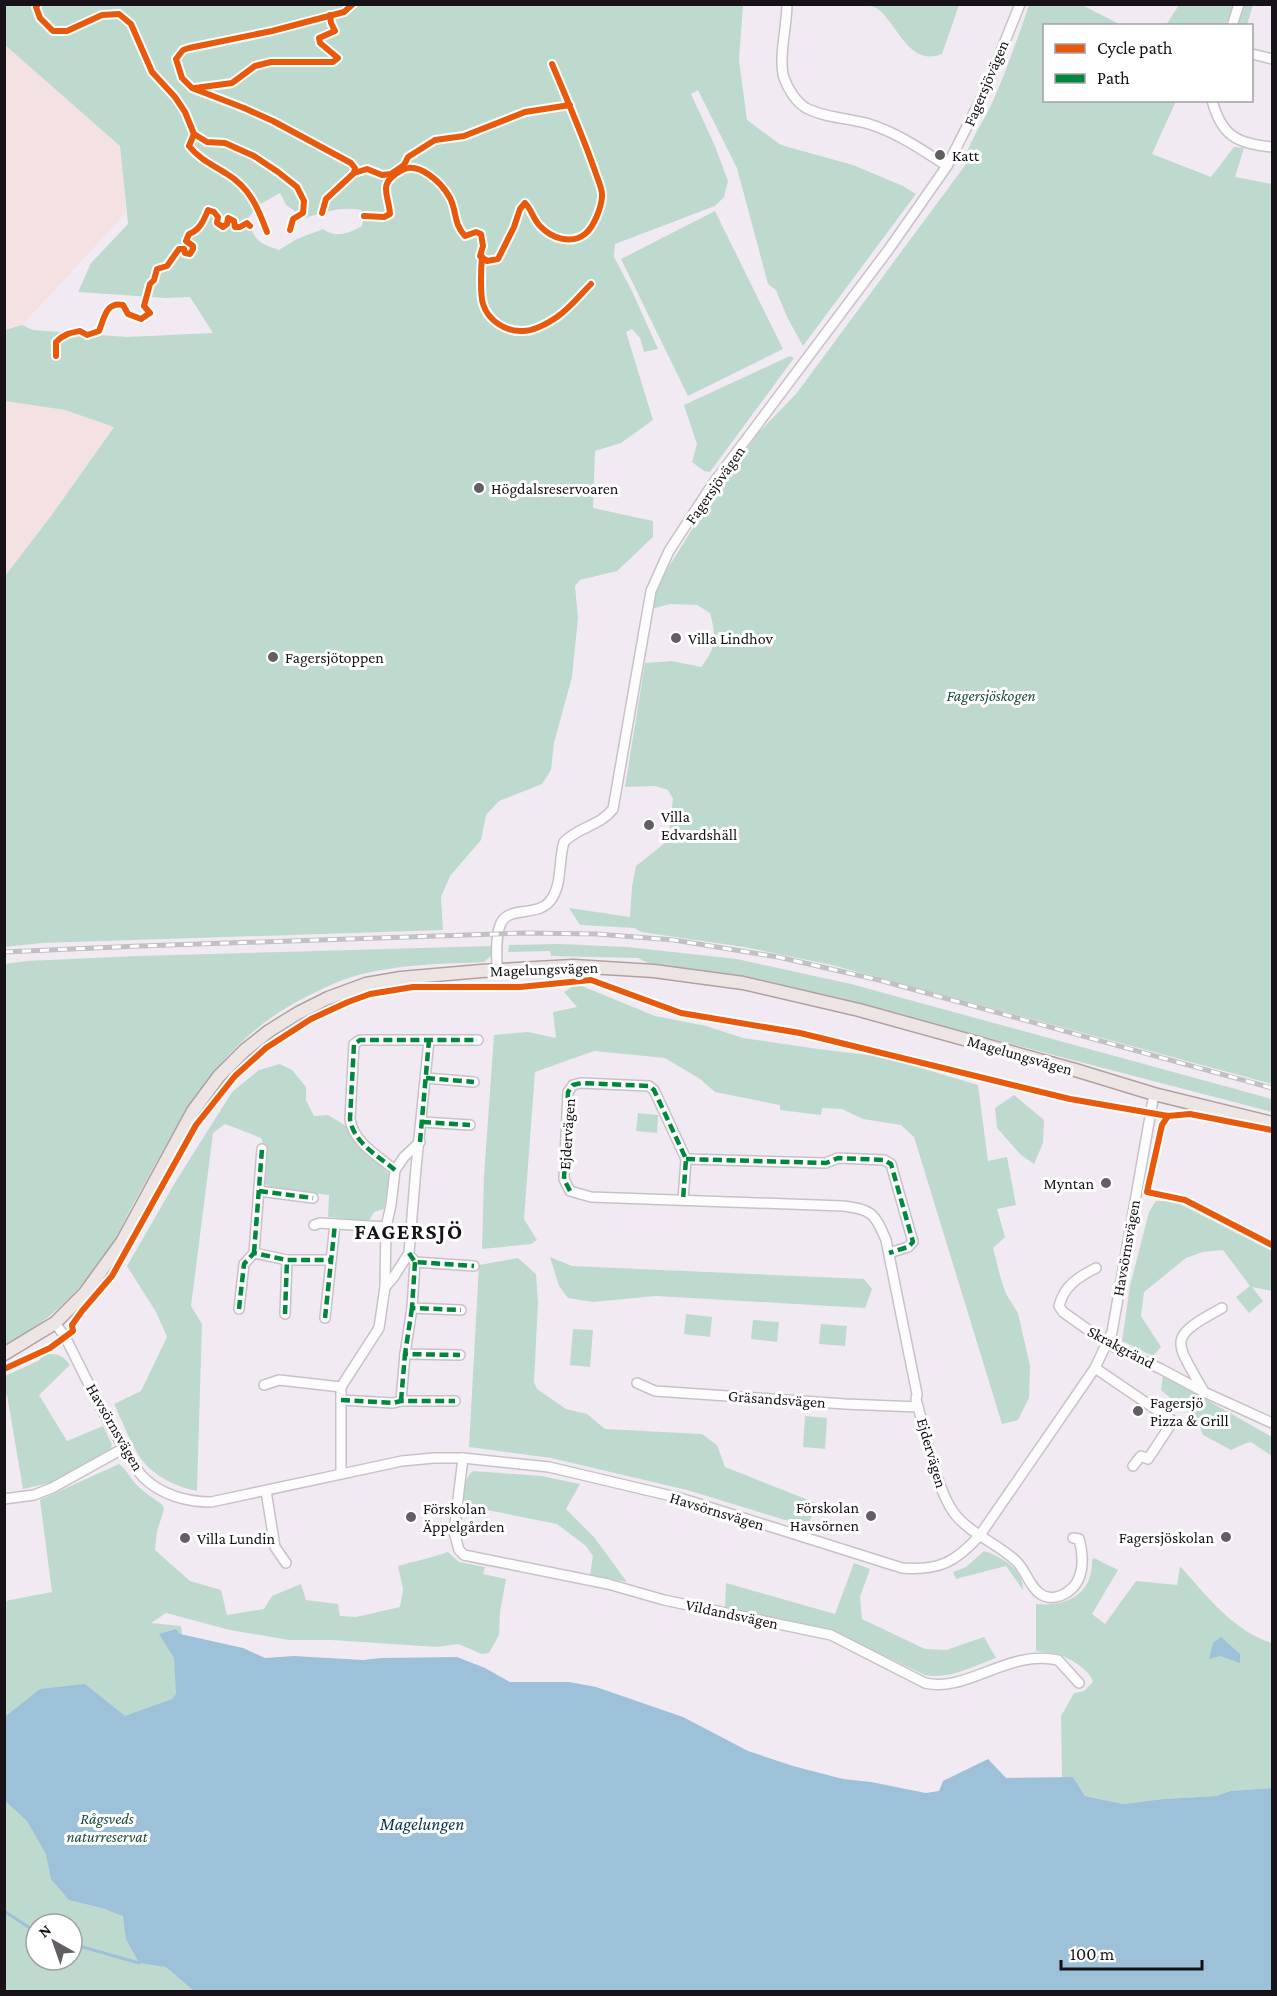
<svg xmlns="http://www.w3.org/2000/svg" width="1277" height="1996" font-family="'Crimson Pro',serif">
<rect width="100%" height="100%" fill="#f2eaf2"/>
<g fill="#f4e2e3">
<polygon points="5,45 120,146 126,213 22,325 5,330"/>
<polygon points="5,401 65,410 114,426 51,516 5,576"/>
</g>
<g fill="#bedacf" fill-rule="evenodd">
<path d="M 5,4 L 743,5 L 739,60 L 747,120 L 781,145 L 853,165 L 903,186 L 916,194 L 803,346 L 787,317 L 776,290 L 768,284 L 737,168 L 698,90 L 691,94 L 715,146 L 728,181 L 724,197 L 715,206 L 615,244 L 614,257 L 632,291 L 658,349 L 644,352 L 640,338 L 632,329 L 626,332 L 653,420 L 621,443 L 595,451 L 593,508 L 653,521 L 653,537 L 617,571 L 580,580 L 575,586 L 578,618 L 572,677 L 554,743 L 551,770 L 542,784 L 499,801 L 486,815 L 481,840 L 450,876 L 441,897 L 443,930 L 42,943 L 5,947 L 5,576 L 51,516 L 114,427 L 65,410 L 5,401 L 5,330 L 22,325 L 33,330 L 127,337 L 213,333 L 190,297 L 166,298 L 78,292 L 91,263 L 128,224 L 120,146 L 5,45 ZM 280,193 L 286,205 L 305,218 C 324,212 342,206 361,210 L 364,216 L 362,226 C 349,233 337,239 323,229 L 297,239 L 279,250 C 258,243 254,240 248,218 L 259,205 Z"/>
<path d="M 866,5 L 959,5 L 942,54 C 910,67 898,26 879,10 C 876,7 870,6 866,5 Z"/>
<path d="M 1029,5 L 1082,5 L 1121,25 L 1044,26 L 1044,100 L 1176,101 L 1152,154 L 1211,177 L 1234,147 L 1244,148 L 1235,177 L 1272,184 L 1272,1084 L 832,965 L 744,947 L 641,932 L 635,928 L 580,925 L 569,908 L 630,917 L 632,886 L 636,866 L 665,843 L 670,825 L 673,799 L 668,790 L 655,786 L 625,787 L 645,663 L 672,661 L 701,667 C 717,648 716,635 710,613 L 697,605 L 670,604 L 652,609 L 655,594 L 665,573 L 714,494 L 760,431 L 796,394 L 972,156 L 966,155 C 973,135 985,119 993,101 C 1007,69 1018,37 1029,5 Z"/>
<polygon points="1179,5 1179,4 1234,5 1226,25 1166,25"/>
<polygon points="1243,5 1253,5 1247,25 1236,26"/>
<polygon points="715,211 783,349 688,396 621,259"/>
<polygon points="790,356 794,358 710,472 704,471 692,462 697,444 684,405"/>
<polygon points="560,944 627,947 737,959 851,984 1272,1099 1272,1112 965,1032 735,975 648,963 638,958 551,956 550,951 508,952 509,945"/>
<path d="M 491,946 L 491,956 L 484,962 C 444,964 402,964 362,974 C 345,978 328,986 312,994 C 215,1040 181,1120 131,1208 C 122,1225 114,1244 102,1260 C 77,1295 42,1326 5,1346 L 5,964 L 26,961 L 137,956 Z"/>
<polygon points="577,984 655,1016 706,1026 743,1038 818,1049 884,1057 978,1085 988,1161 1007,1157 1016,1205 997,1209 1005,1237 993,1248 1001,1279 1006,1294 1018,1313 1030,1366 1029,1398 1018,1420 1002,1424 914,1137 901,1125 863,1119 842,1109 822,1108 821,1115 780,1110 780,1105 715,1092 700,1079 665,1058 594,1051 535,1072 524,1219 537,1240 531,1244 482,1249 484,1176 494,1035 528,1032 556,1038 553,1012 577,1007 564,992"/>
<path d="M 280,1064 L 292,1070 L 306,1087 L 306,1100 L 314,1116 L 328,1115 L 346,1126 L 357,1146 L 368,1154 L 390,1175 L 384,1209 L 374,1212 L 369,1221 L 328,1217 L 329,1195 L 271,1188 L 264,1183 L 264,1146 L 261,1138 L 225,1124 L 213,1133 L 191,1306 L 202,1324 L 197,1491 C 176,1487 155,1477 141,1459 C 131,1445 122,1420 114,1404 L 141,1391 L 167,1337 L 156,1312 L 127,1266 L 176,1181 L 232,1092 L 259,1070 Z"/>
<polygon points="1014,1095 1044,1120 1043,1143 1034,1164 1021,1155 997,1128 995,1108"/>
<polygon points="638,1113 658,1115 657,1133 636,1131"/>
<polygon points="1156,1201 1174,1201 1272,1251 1272,1291 1252,1287 1263,1301 1249,1313 1236,1297 1250,1286 1223,1250 1203,1252 1186,1258 1144,1292 1141,1316 1161,1347 1153,1356 1122,1341 1130,1286 1149,1212"/>
<polygon points="550,1257 572,1266 864,1279 872,1289 865,1308 656,1296 593,1302 568,1298 559,1286"/>
<polygon points="518,1258 536,1274 538,1303 534,1382 537,1389 566,1409 587,1414 605,1429 702,1434 717,1445 725,1467 816,1503 808,1527 687,1490 551,1458 469,1447 479,1265"/>
<polygon points="686,1314 712,1317 710,1337 684,1334"/>
<polygon points="753,1320 779,1322 777,1342 751,1339"/>
<polygon points="821,1324 847,1326 845,1346 819,1344"/>
<polygon points="573,1329 593,1330 590,1367 570,1365"/>
<path d="M 45,1354 C 57,1354 62,1354 70,1365 L 39,1395 L 67,1441 L 103,1426 L 112,1445 L 110,1450 L 105,1454 L 50,1483 L 23,1489 L 7,1395 L 5,1395 L 5,1376 L 38,1361 Z"/>
<polygon points="1163,1375 1272,1437 1272,1456 1251,1442 1244,1444 1231,1450 1203,1435 1197,1420 1161,1390"/>
<polygon points="805,1416 827,1418 825,1449 803,1447"/>
<path d="M 119,1464 C 126,1469 129,1476 135,1483 C 143,1492 153,1498 163,1505 L 164,1510 L 157,1531 L 155,1550 L 190,1581 L 221,1590 L 227,1615 L 264,1609 L 272,1596 L 301,1584 L 306,1600 L 338,1604 L 340,1616 L 356,1617 L 400,1607 L 403,1589 L 398,1566 C 415,1561 431,1558 448,1552 L 459,1562 L 485,1567 L 483,1574 L 506,1579 L 500,1612 L 499,1635 L 489,1653 L 482,1654 L 458,1644 L 438,1647 L 331,1640 L 289,1640 L 230,1630 L 166,1613 L 151,1623 L 181,1626 L 211,1831 L 494,1991 L 5,1992 L 5,1601 L 52,1592 L 40,1500 ZM 36,1924 L 72,1924 L 72,1960 L 36,1960 Z"/>
<path d="M 473,1471 L 541,1476 L 580,1484 L 566,1509 L 594,1537 L 627,1582 L 590,1575 L 593,1556 L 586,1546 L 557,1524 L 462,1505 C 464,1494 463,1479 473,1471 Z"/>
<path d="M 984,1551 C 1001,1556 1024,1570 1023,1590 L 1006,1566 L 956,1579 L 953,1572 L 966,1567 Z"/>
<path d="M 1094,1558 L 1118,1570 L 1092,1614 L 1105,1624 L 1136,1581 L 1177,1585 L 1180,1566 C 1207,1596 1233,1631 1272,1643 L 1272,1788 L 1230,1791 L 1216,1796 L 1163,1799 L 1123,1804 L 1085,1796 L 1073,1777 L 1062,1778 L 1061,1716 L 1074,1693 L 1084,1691 L 1093,1682 C 1090,1670 1071,1659 1060,1655 C 1052,1652 1043,1652 1036,1651 L 1036,1604 C 1066,1607 1093,1595 1092,1560 Z"/>
<path d="M 854,1563 L 870,1569 L 860,1597 L 862,1619 L 925,1649 L 946,1650 L 984,1637 L 996,1658 C 974,1666 948,1680 925,1675 L 830,1630 L 725,1607 L 726,1583 L 835,1614 Z"/>
</g>
<g fill="#9ec1da">
<polygon points="176,1629 180,1634 243,1648 265,1658 294,1656 363,1660 381,1658 457,1657 485,1668 510,1682 569,1682 596,1687 683,1717 748,1751 793,1766 843,1779 871,1782 926,1793 939,1791 943,1781 988,1759 1006,1778 1073,1777 1085,1796 1123,1804 1163,1799 1216,1796 1230,1791 1272,1788 1272,1991 194,1991 166,1967 139,1963 126,1939 123,1916 102,1908 69,1900 51,1879 46,1854 27,1821 4,1800 4,1721 6,1716 40,1689 85,1684 125,1716 172,1699 176,1694 174,1658 159,1634"/>
<polygon points="1221,1637 1240,1654 1240,1663 1220,1656 1209,1659 1213,1643"/>
</g>
<g fill="none" stroke-linecap="round" stroke-linejoin="round">
<g stroke="#9ec1da" stroke-width="3">
<polyline points="4,1911 36,1932"/>
<polyline points="72,1944 139,1963"/>
</g>
<g stroke="#c8c2c8" stroke-width="12">
<g id="minor">
<path d="M 787,4 C 787,26 778,59 784,78 C 788,89 796,102 806,108 C 825,118 849,118 869,124 C 898,133 922,150 947,166"/>
<polyline points="1232,26 1239,4"/>
<polyline points="1252,54 1272,59"/>
<path d="M 1212,100 C 1221,136 1238,144 1272,147"/>
<path d="M 497,970 C 497,956 495,936 501,923 C 509,906 537,917 550,901 C 563,885 558,860 564,842 C 578,827 600,826 613,809 L 651,591 L 669,551 L 712,485 L 889,249 L 947,166 L 985,91 L 1020,4"/>
<polyline points="426,1078 474,1082"/>
<polyline points="422,1122 470,1125"/>
<polyline points="686,1159 826,1163 838,1158 884,1160 891,1164 913,1242 908,1247 889,1253"/>
<path d="M 395,1170 C 378,1156 353,1142 350,1119 L 354,1044 L 360,1040 L 478,1040"/>
<polyline points="259,1191 313,1198"/>
<path d="M 683,1200 L 686,1159 L 654,1090 L 649,1086 L 581,1083 L 573,1085 L 568,1092 L 564,1179 L 570,1191 L 591,1197 L 843,1206 C 872,1209 875,1214 886,1240 L 917,1394 L 916,1400 C 926,1432 935,1487 954,1513 C 970,1534 997,1543 1016,1561 C 1026,1570 1031,1591 1044,1596 C 1051,1599 1060,1597 1066,1593 C 1085,1582 1084,1557 1079,1539 L 1073,1538"/>
<polyline points="314,1225 320,1223 386,1227"/>
<polyline points="254,1253 262,1149"/>
<polyline points="412,1258 415,1262 474,1266"/>
<polyline points="415,1262 412,1308 461,1310"/>
<path d="M 1096,1268 C 1078,1277 1064,1286 1059,1306 L 1063,1312 L 1108,1344 L 1161,1369 L 1204,1392 L 1272,1423"/>
<polyline points="385,1287 393,1278 409,1253 416,1168 429,1040"/>
<polyline points="412,1308 405,1354 460,1355"/>
<polyline points="239,1309 244,1264 254,1253 287,1260 331,1260"/>
<polyline points="285,1314 287,1260"/>
<polyline points="325,1318 335,1224"/>
<path d="M 55,1323 L 65,1337 C 84,1373 101,1412 123,1446 C 130,1457 135,1468 143,1477 C 161,1495 187,1502 211,1502 L 402,1461 L 434,1458 L 463,1458 L 549,1467 L 680,1498 L 902,1568 C 939,1571 956,1562 980,1535 L 1095,1368 L 1112,1332 L 1154,1094"/>
<polyline points="1095,1368 1173,1421 1148,1459 1141,1456 1133,1466"/>
<polyline points="637,1383 655,1391 845,1404 918,1407"/>
<polyline points="264,1385 279,1380 341,1387"/>
<path d="M 1203,1390 C 1174,1339 1167,1338 1222,1308"/>
<polyline points="341,1400 393,1403 401,1401 455,1401"/>
<polyline points="401,1401 405,1354"/>
<path d="M 463,1458 L 454,1532 L 459,1550 L 464,1555 L 608,1584 L 664,1600 L 831,1635 L 925,1683 C 967,1693 1008,1649 1058,1660 L 1079,1683"/>
<polyline points="341,1474 341,1387 379,1328 385,1287 386,1227 391,1205 395,1170 404,1157 420,1142"/>
<polyline points="266,1491 275,1547 286,1563"/>
<polyline points="4,1499 34,1495 52,1488 124,1448"/>
</g>
</g>
<g stroke="#b1a1a0" stroke-width="15">
<polyline id="major" points="4,1354 55,1323 85,1293 122,1242 193,1111 219,1076 245,1050 269,1031 298,1013 328,998 366,984 401,978 481,971 573,966 654,971 743,983 859,1010 1072,1069 1154,1094 1272,1123"/>
</g>
<use href="#minor" stroke="#fdfcfd" stroke-width="9"/>
<use href="#major" stroke="#ede5e4" stroke-width="12"/>
<g stroke="#c2c0c2" stroke-width="5">
<polyline id="rail" points="4,952 140,946 526,933 597,934 674,940 778,957 879,980 1272,1088"/>
</g>
<use href="#rail" stroke="#fff" stroke-width="3" stroke-dasharray="9" stroke-linecap="butt"/>
<g stroke="#00873e" stroke-width="4.5" stroke-dasharray="9 4.5" stroke-linecap="butt">
<polyline points="426,1078 474,1082"/>
<polyline points="422,1122 470,1125"/>
<polyline points="420,1142 429,1040"/>
<polyline points="686,1159 826,1163 838,1158 884,1160 891,1164 913,1242 908,1247 889,1253"/>
<path d="M 395,1170 C 378,1156 353,1142 350,1119 L 354,1044 L 360,1040 L 478,1040"/>
<polyline points="259,1191 313,1198"/>
<polyline points="570,1191 564,1179 568,1092 573,1085 581,1083 649,1086 654,1090 686,1159 683,1200"/>
<polyline points="254,1253 262,1149"/>
<polyline points="409,1253 415,1262 474,1266"/>
<polyline points="415,1262 412,1308 461,1310"/>
<polyline points="412,1308 405,1354 460,1355"/>
<polyline points="239,1309 244,1264 254,1253 287,1260 331,1260"/>
<polyline points="285,1314 287,1260"/>
<polyline points="325,1318 335,1224"/>
<polyline points="341,1400 393,1403 401,1401 455,1401"/>
<polyline points="401,1401 405,1354"/>
</g>
<g stroke="#fff" stroke-width="10">
<g id="cycleway">
<polyline points="38,4 36,7 40,18 53,31 67,31 102,15 119,14 131,24 152,72 175,97 185,112 194,134 207,142 225,143 254,156 278,172 297,187 304,201 303,213 293,219 290,230"/>
<polyline points="195,88 232,83 255,66 271,62 333,62 338,58 320,43 319,38 335,31 331,23 330,15"/>
<path d="M 194,134 L 189,146 C 199,159 213,165 227,174 C 250,188 258,208 267,232"/>
<polyline points="354,173 367,169 382,175 391,174 404,165 408,157 435,140 464,136 525,112 570,105"/>
<polyline points="322,213 326,199 354,173 355,168 351,163 273,121 244,108 192,88 182,78 176,59 183,50 189,48 272,31 344,12 353,4"/>
<path d="M 364,216 L 384,217 L 390,214 C 389,194 376,184 402,170 C 419,161 442,183 450,198 C 457,211 453,223 465,236 L 476,232 L 481,234 L 483,246 L 480,256 L 487,261 L 498,259 L 514,227 L 520,209 L 525,203 C 532,210 533,219 540,226 C 551,238 571,245 585,234 C 594,227 601,208 602,197 C 603,189 597,178 595,171 C 582,134 567,99 552,64"/>
<path d="M 482,257 C 481,268 480,294 483,304 C 488,320 505,332 523,331 C 534,331 548,323 557,317 C 570,308 580,295 591,284"/>
<path d="M 56,356 L 56,342 C 64,334 70,333 80,331 L 87,335 L 99,331 C 104,319 106,301 123,305 L 128,314 L 141,319 L 150,313 L 144,306 L 150,284 L 154,280 L 157,269 L 167,266 L 179,249 L 184,249 L 185,253 L 190,254 L 193,249 L 193,246 L 186,241 L 189,234 C 200,230 204,220 208,210 L 214,212 L 218,217 L 217,223 L 223,227 L 227,224 L 228,218 L 234,221 L 235,227 L 240,227 L 247,223 L 250,226"/>
<polyline points="1168,1116 1162,1125 1147,1192 1185,1200 1272,1245"/>
<polyline points="4,1369 50,1348 73,1331 72,1325 82,1311 112,1276 196,1125 235,1076 266,1048 311,1019 348,1002 370,994 413,987 520,987 591,980 681,1013 800,1033 1070,1099 1168,1116 1190,1114 1272,1130"/>
</g>
</g>
<use href="#cycleway" stroke="#e8590c" stroke-width="6"/>
</g>
<g fill="#635e64" stroke="#fff" stroke-width="2">
<circle cx="940" cy="155" r="6"/>
<circle cx="479" cy="488" r="6"/>
<circle cx="676" cy="638" r="6"/>
<circle cx="273" cy="657" r="6"/>
<circle cx="649" cy="825" r="6"/>
<circle cx="1106" cy="1183" r="6"/>
<circle cx="1138" cy="1411" r="6"/>
<circle cx="871" cy="1516" r="6"/>
<circle cx="411" cy="1517" r="6"/>
<circle cx="1226" cy="1537" r="6"/>
<circle cx="185" cy="1538" r="6"/>
</g>
<g text-anchor="middle" dominant-baseline="central" stroke-width="6" stroke-linejoin="round" paint-order="stroke">
<g font-size="16" fill="#161217" stroke="#fff">
<text transform="translate(986 83) rotate(-67)">Fagersjövägen</text>
<text transform="translate(715 485) rotate(-55)">Fagersjövägen</text>
<text transform="translate(544 969) rotate(-2)">Magelungsvägen</text>
<text transform="translate(1020 1055) rotate(16)">Magelungsvägen</text>
<text transform="translate(567 1134) rotate(-86)">Ejdervägen</text>
<text transform="translate(1126 1248) rotate(-80)">Havsörnsvägen</text>
<text transform="translate(1121 1347) rotate(28)">Skrakgränd</text>
<text transform="translate(777 1399) rotate(4)">Gräsandsvägen</text>
<text transform="translate(115 1427) rotate(60)">Havsörnsvägen</text>
<text transform="translate(932 1453) rotate(74)">Ejdervägen</text>
<text transform="translate(717 1511) rotate(17)">Havsörnsvägen</text>
<text transform="translate(732 1614) rotate(12)">Vildandsvägen</text>
</g>
<g font-size="16" fill="#161217" stroke="#fff" text-anchor="start">
<text x="952" y="155">Katt</text>
<text x="491" y="488">Högdalsreservoaren</text>
<text x="688" y="638">Villa Lindhov</text>
<text x="285" y="657">Fagersjötoppen</text>
<text x="661" y="816">Villa<tspan x="661" dy="18">Edvardshäll</tspan></text>
<text x="1094" y="1183" text-anchor="end">Myntan</text>
<text x="1150" y="1402">Fagersjö<tspan x="1150" dy="18">Pizza &amp; Grill</tspan></text>
<text x="859" y="1507" text-anchor="end">Förskolan<tspan x="859" dy="18">Havsörnen</tspan></text>
<text x="423" y="1508">Förskolan<tspan x="423" dy="18">Äppelgården</tspan></text>
<text x="1214" y="1537" text-anchor="end">Fagersjöskolan</text>
<text x="197" y="1538">Villa Lundin</text>
</g>
<g font-size="16" font-style="italic" fill="#1b4c39" stroke="#fff">
<text x="991" y="695">Fagersjöskogen</text>
<text x="107" y="1818">Rågsveds<tspan x="107" dy="18">naturreservat</tspan></text>
</g>
<g font-size="18" font-style="italic" fill="#05354b" stroke="#fff">
<text x="422" y="1824">Magelungen</text>
</g>
<g font-size="22" font-weight="bold" letter-spacing="1.5" fill="#161217" stroke="#fff">
<text x="409" y="1231">FAGERSJÖ</text>
</g>
</g>
<rect width="1277" height="1996" fill="none" stroke="#161217" stroke-width="12"/>
<rect x="1043" y="24" width="210" height="78" fill="#ffffff" stroke="#a2a0a2" stroke-width="1.5"/>
<rect x="1055" y="44" width="30" height="9" fill="#e8590c" stroke="#a2a0a2" stroke-width="1.5"/>
<text x="1097" y="54" font-size="18" fill="#161217">Cycle path</text>
<rect x="1055" y="74" width="30" height="9" fill="#00873e" stroke="#a2a0a2" stroke-width="1.5"/>
<text x="1097" y="84" font-size="18" fill="#161217">Path</text>
<g transform="translate(54 1942) rotate(320)"><circle r="28" fill="#ffffff" stroke="#a2a0a2" stroke-width="1.5"/>
<path d="M0-4.5L10 22L0 15L-10 22Z" fill="#635e64"/>
<text y="-9" font-size="16" font-weight="bold" text-anchor="middle" fill="#161217">N</text>
</g>
<path d="M1061 1960v9h141v-9" fill="none" stroke="#161217" stroke-width="3"/>
<text x="1070" y="1960" font-size="18" fill="#161217" stroke="#ffffff" stroke-width="4.5" paint-order="stroke">100 m</text>
</svg>
